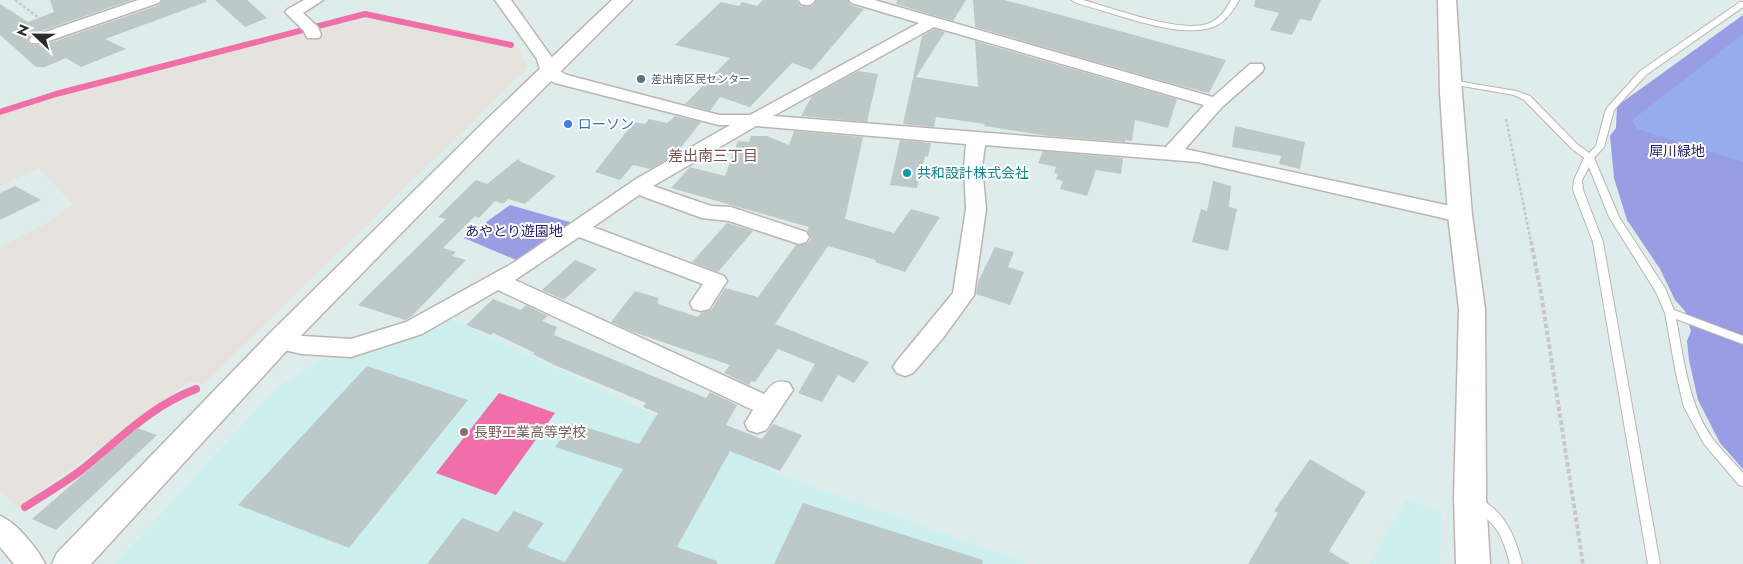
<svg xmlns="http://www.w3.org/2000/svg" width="1743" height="564" font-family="Jost,'Noto Sans JP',sans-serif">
<rect width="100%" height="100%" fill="#deedeb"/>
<polygon fill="#e6e3de" points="375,17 518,47 527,65 526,69 204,384 189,382 18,508 0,489 0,247 47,223 72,204 39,168 0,186 0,113 195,58"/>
<g fill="#cdefee">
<polygon points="448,317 786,477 1029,564 115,564 277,387 323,359 392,344"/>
<polygon points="1406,500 1441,512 1440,564 1370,564"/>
</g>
<g fill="#999de4">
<polygon points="1743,15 1743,469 1720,443 1698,400 1689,360 1687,341 1691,331 1685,311 1675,300 1660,269 1627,220 1614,178 1610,136 1616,128 1617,106"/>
<polygon points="510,205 573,223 516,260 464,238"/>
</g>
<polygon fill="#95adec" points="1743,34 1743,162 1637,129 1632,120"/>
<polygon fill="#f06fa8" points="499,393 555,413 496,495 436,473"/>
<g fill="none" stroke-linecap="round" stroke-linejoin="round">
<polyline stroke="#f06fa8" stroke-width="6" points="0,112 56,94 365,14 511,45"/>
<path stroke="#f06fa8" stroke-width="8" d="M 25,507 C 43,495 63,484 80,471 C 118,441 150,406 196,389"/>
</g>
<g fill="#bdc9c8">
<polygon points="50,0 132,0 30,35 27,41 31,45 44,45 159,5 163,0 206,0 206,2 105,39 126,49 81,67 66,58 45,67 36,67 0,35 0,4 28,22 54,12"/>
<polygon points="215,0 247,0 267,18 245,27"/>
<polygon points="763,0 797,0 800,6 807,7 813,5 817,0 847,0 851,5 864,9 812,70 792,63 750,107 720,97 710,111 685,104 730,58 675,45 721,2 739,6 742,2 757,6"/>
<polygon points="897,0 966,0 953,21 896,4"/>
<polygon points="973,0 1004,0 1024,5 1226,60 1209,93 1181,86 975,27"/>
<polygon points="1255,0 1321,0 1311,21 1300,19 1292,35 1270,30 1279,13 1254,7"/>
<polygon points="934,29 945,32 916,77 978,87 975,41 1177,99 1168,128 1135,120 1132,141 1125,140 1125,142 1049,136 984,126 985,124 936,117 934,127 903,124 922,36"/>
<polygon points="858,71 878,74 867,122 801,116 812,96"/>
<polygon points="675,116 701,122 675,155 650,169 633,165 620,180 595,172 634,122 645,124 649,119 667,123"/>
<polygon points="1235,126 1305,142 1300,169 1279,164 1281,156 1232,147"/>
<polygon points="794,131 863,137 845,219 894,233 911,209 940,217 905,272 875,262 876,260 828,246 775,324 869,362 854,383 838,375 822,402 798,393 815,364 778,349 755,382 751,381 749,385 724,373 730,365 633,332 611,322 635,291 659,298 657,302 659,303 658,304 698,317 701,313 711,310 725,288 758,297 796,245 808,243 811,238 807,230 809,227 671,188 690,167 725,176 738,141 749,142 751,136 767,136 789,145"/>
<polygon points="900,140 931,143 928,157 925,156 917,188 890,185"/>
<polygon points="1043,151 1123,158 1121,174 1096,170 1087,196 1060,189 1063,181 1056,179 1058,174 1054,173 1056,167 1038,163"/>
<polygon points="518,159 521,162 556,176 525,204 508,199 503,204 495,201 479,218 475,216 443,248 456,252 452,256 466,260 411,317 405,320 358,305 446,219 438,217 476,180 487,184"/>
<polygon points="1213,181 1231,186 1229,207 1237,209 1228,251 1192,242 1201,209 1207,211"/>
<polygon points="15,186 41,200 0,220 0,193"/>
<polygon points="727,223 753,231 718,272 692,262"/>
<polygon points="995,247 1014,252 1008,267 1024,272 1010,305 976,294 978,282"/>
<polygon points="575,260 597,269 564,300 542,290"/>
<polygon points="493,299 521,310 526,305 548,316 542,321 557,327 554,335 706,398 710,392 737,405 726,425 762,439 773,424 802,435 780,471 730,451 677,547 717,561 717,564 427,564 462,518 498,532 514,511 544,523 527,547 565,562 623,469 555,447 572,423 639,444 658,413 643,407 646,403 552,364 533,354 535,353 493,333 491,335 466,325"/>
<polygon points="367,366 468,400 349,548 238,505"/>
<polygon points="137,428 157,435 56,530 32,519"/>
<polygon points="1310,459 1366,492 1329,551 1350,564 1248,564 1278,513 1274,511"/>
<polygon points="803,503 983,560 982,564 774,564"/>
</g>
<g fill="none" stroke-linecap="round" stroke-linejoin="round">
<g stroke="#bfb3b1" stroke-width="2">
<g id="service">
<path d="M 1071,0 L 1083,0 C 1113,8 1178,33 1207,24 C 1219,20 1226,10 1231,0 L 1239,0 C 1233,11 1225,23 1213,27 C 1182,38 1131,19 1100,10 C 1091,7 1079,5 1071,0 Z"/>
<path d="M 1740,2 L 1743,2 L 1743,7 L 1646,75 L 1614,110 L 1604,147 L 1594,158 L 1619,217 L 1665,288 L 1674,310 L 1743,336 L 1743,344 L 1676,319 C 1684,359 1688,403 1712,438 C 1721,450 1733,461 1743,473 L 1743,486 L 1739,485 L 1704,444 L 1684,407 L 1676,374 L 1665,313 L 1656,292 L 1609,217 L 1589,167 L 1582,180 L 1583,190 L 1603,242 L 1660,564 L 1648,564 L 1593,242 L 1573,190 L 1574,180 L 1584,158 L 1571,148 L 1524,100 L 1514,95 L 1451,84 L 1447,82 L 1451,80 L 1516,91 L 1530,96 L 1577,144 L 1589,153 L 1596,146 L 1606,109 L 1640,71 Z"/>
<path d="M 1476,498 C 1504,508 1516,538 1522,564 L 1510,564 C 1505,546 1501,531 1487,519 C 1481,514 1473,510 1470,503 L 1472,499 Z"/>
</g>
</g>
<g stroke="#bfb3b1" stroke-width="3">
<g id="minor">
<polygon points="138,0 161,0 158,3 43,43 31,43 29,40 31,37"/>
<polygon points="304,0 323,0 303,13 318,27 321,35 319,38 307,38 304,31 285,12 288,9"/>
<path d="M 495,0 L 511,0 L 553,59 L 556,69 L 567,75 L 719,115 L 750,115 L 919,23 L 852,3 L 849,0 L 874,0 L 1213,97 L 1250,64 L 1262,64 L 1264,68 L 1262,72 L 1222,107 L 1185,149 L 1460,208 L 1467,210 L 1470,215 L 1467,220 L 1460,222 L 1198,162 L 985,145 L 982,167 L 986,209 L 974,295 L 943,338 L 913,373 L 905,376 L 897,373 L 893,367 L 897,361 L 953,293 L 966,209 L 964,167 L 966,144 L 756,126 L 653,186 L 711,206 L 731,207 L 806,232 L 809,237 L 806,242 L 799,244 L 729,221 L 702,218 L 639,195 L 593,227 L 724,276 L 727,281 L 709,309 L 701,311 L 693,309 L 690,303 L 703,284 L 579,237 L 515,280 L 764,394 C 772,384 776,379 789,383 L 793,390 L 766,430 L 757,433 L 748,430 L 745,423 L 753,410 L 498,290 L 422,334 L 351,357 L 302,354 L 271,347 L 268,341 L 271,335 L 279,332 L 302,336 L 351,339 L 406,322 L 513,263 L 636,179 L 730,125 L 719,125 L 555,83 L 542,76 L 537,59 ZM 934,27 L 1204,105 L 1166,147 L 773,116 Z"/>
<path d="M 799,0 L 815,0 C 811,6 807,6 801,4 Z"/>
<path d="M 0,516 C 16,522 38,549 45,564 L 14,564 L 0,547 Z"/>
</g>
</g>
<g stroke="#bfb3b1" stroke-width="3">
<g id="tertiary">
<polygon points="612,0 632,0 500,132 289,348 91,564 52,564 57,553 269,334 484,122"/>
<polygon points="1438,0 1456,0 1462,93 1472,215 1485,309 1486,498 1490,564 1456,564 1454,498 1459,309 1448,215 1440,93"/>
</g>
</g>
<g stroke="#c8c8c8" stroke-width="2.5" stroke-dasharray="3 2" stroke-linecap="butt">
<polyline points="15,0 42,20"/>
<polyline points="1506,119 1531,242"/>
</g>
<polyline stroke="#c8c8c8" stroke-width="4" stroke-dasharray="4.5 2.5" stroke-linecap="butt" points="1531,241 1541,293 1583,564"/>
<use href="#service" fill="#fff" fill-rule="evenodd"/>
<use href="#minor" fill="#fff" fill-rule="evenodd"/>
<use href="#tertiary" fill="#fff" fill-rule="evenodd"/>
</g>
<circle fill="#5c6f8a" stroke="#fff" stroke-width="2" cx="641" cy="79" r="5"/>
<circle fill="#3f7fe0" stroke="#fff" stroke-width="2" cx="568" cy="124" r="5"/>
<circle fill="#0f9aa8" stroke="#fff" stroke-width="2" cx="907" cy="173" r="5"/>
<circle fill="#8d6e63" stroke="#fff" stroke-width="2" cx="464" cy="432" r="5"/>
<g text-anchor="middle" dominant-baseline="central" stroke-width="4" stroke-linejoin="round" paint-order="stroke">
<g font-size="11" fill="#4e5e75" stroke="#fff" text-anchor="start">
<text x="651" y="79">差出南区民センター</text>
</g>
<g font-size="14" fill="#366cbe" stroke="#fff" text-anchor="start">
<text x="578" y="124">ローソン</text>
</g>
<g font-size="14" fill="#21196a" stroke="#fff">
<text x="1677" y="151">犀川緑地</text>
<text x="514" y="231">あやとり遊園地</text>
</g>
<g font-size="14" fill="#0d838f" stroke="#fff" text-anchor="start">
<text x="917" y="173">共和設計株式会社</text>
</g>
<g font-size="14" fill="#785e54" stroke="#fff" text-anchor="start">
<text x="474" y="432">長野工業高等学校</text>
</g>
<g font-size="15" fill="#7d514b" stroke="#fff">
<text x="713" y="156">差出南三丁目</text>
</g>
</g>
<g transform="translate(35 35) rotate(292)" stroke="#ffffff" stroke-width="4" paint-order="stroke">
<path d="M0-4L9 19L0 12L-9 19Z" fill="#2b2b2b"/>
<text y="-8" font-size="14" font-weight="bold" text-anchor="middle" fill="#2b2b2b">N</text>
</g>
</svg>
